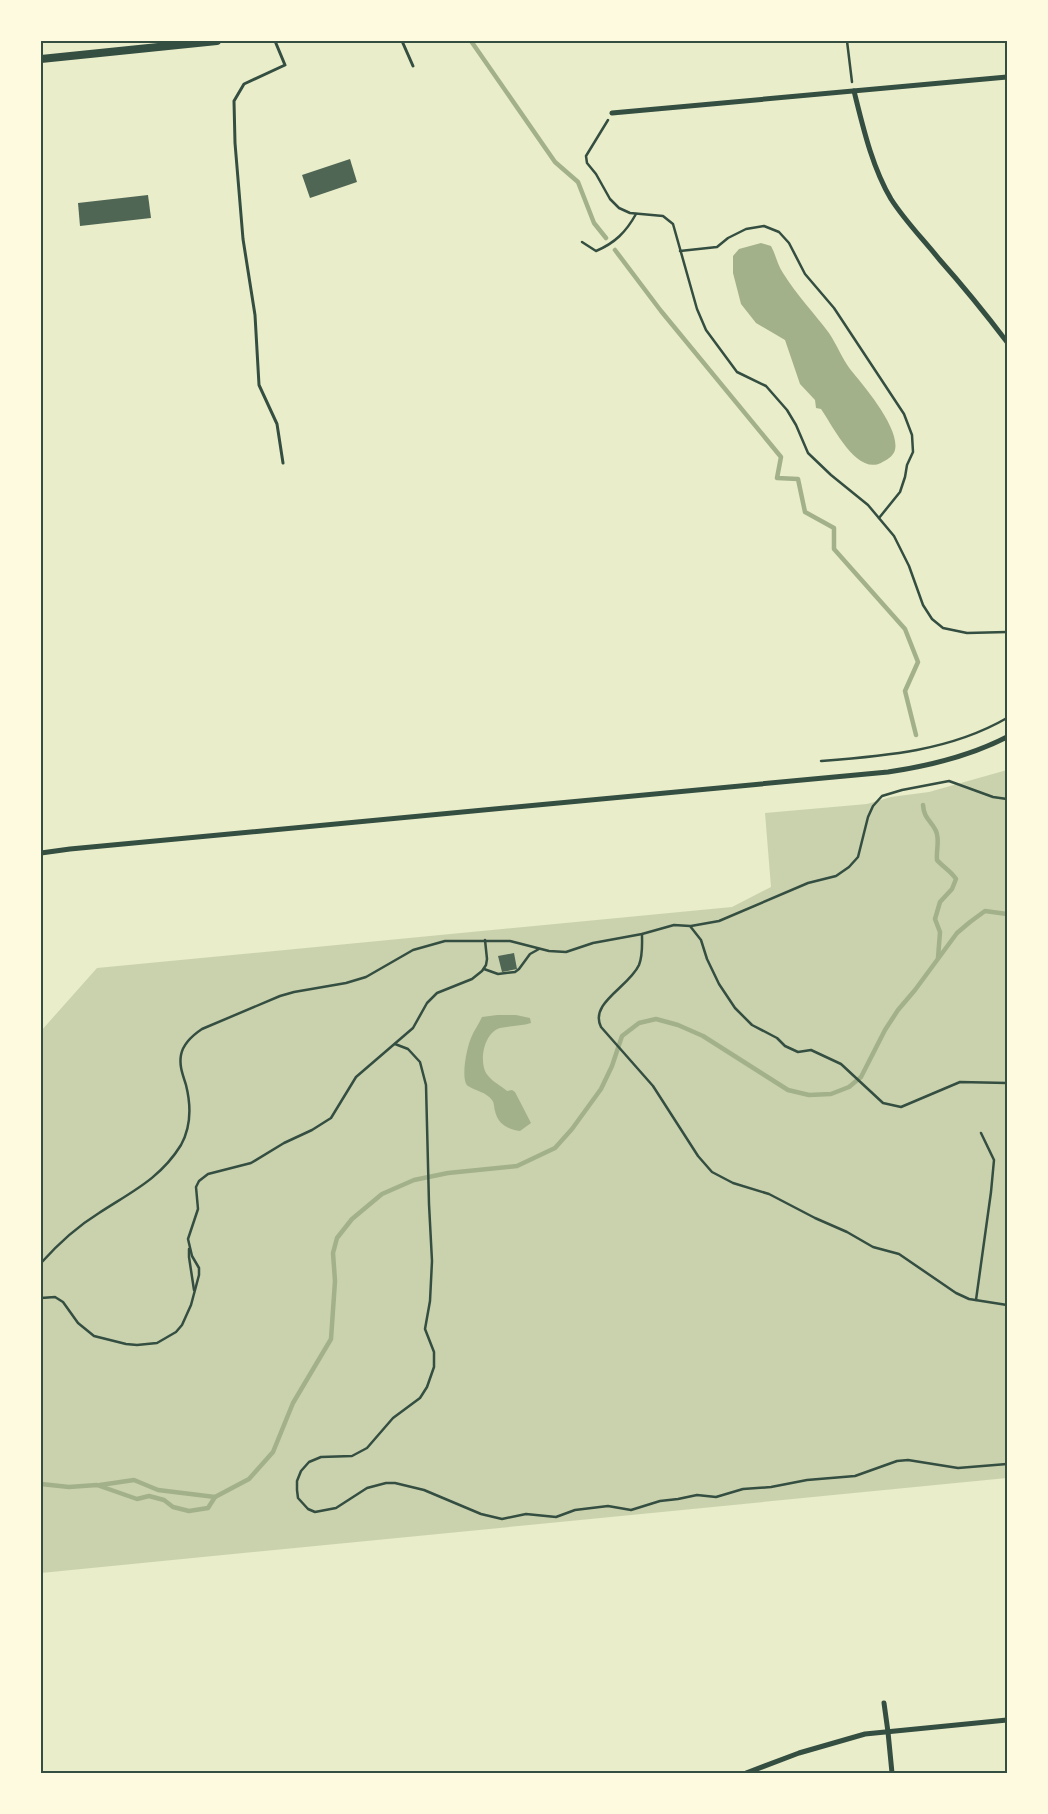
<svg xmlns="http://www.w3.org/2000/svg" width="1048" height="1814" font-family="Raleway,sans-serif">
<rect width="100%" height="100%" fill="#e9edc9"/>
<polygon fill="#cad2ad" points="1007,770 1007,1478 41,1573 41,1031 97,968 732,907 771,887 765,813 867,804 891,797 929,792"/>
<g fill="#a3b18a">
<path d="M 761,243 L 771,246 C 776,255 777,264 783,273 C 796,294 814,313 829,333 C 837,345 842,358 850,369 C 864,386 900,428 895,450 C 893,457 886,460 881,463 C 856,475 833,426 821,409 L 816,408 L 815,400 L 800,384 L 785,340 L 756,323 L 741,304 L 733,273 L 733,256 L 739,249 Z"/>
<path d="M 497,1015 L 516,1015 L 530,1018 L 531,1023 C 521,1026 510,1026 500,1028 C 484,1033 479,1060 486,1073 C 491,1081 500,1085 507,1091 L 512,1090 L 515,1092 L 531,1123 L 520,1131 C 507,1129 498,1124 495,1111 C 494,1107 494,1102 492,1100 C 486,1092 476,1091 468,1086 C 460,1080 467,1047 471,1038 C 474,1030 479,1024 482,1017 Z"/>
</g>
<g fill="none" stroke-linecap="round" stroke-linejoin="round">
<g stroke="#a3b18a" stroke-width="4.5">
<polyline points="471,41 555,162 578,182 594,223 606,238"/>
<polyline points="615,250 661,311 781,457 777,478 798,479 805,512 834,528 834,549 905,629 918,662 905,691 916,735"/>
<path d="M 923,805 C 924,819 931,820 936,831 C 940,840 936,850 937,860 C 943,867 951,871 956,879 L 952,889 L 940,902 L 935,919 L 940,932 L 938,958"/>
<polyline points="41,1484 69,1487 97,1485 137,1499 149,1496 164,1500 173,1507 189,1511 208,1508 215,1497 249,1479 273,1452 293,1403 331,1339 335,1281 333,1253 337,1238 352,1219 382,1194 414,1180 448,1173 517,1166 555,1148 572,1129 601,1089 612,1066 622,1036 639,1023 656,1019 678,1025 703,1036 788,1090 809,1095 831,1094 849,1087 861,1077 885,1030 898,1010 915,990 957,933 970,922 985,911 1007,914"/>
<polyline points="100,1485 134,1480 158,1490 215,1497"/>
</g>
</g>
<g fill="#4f6655">
<polygon points="350,159 357,182 310,198 302,175"/>
<polygon points="148,195 151,218 80,226 78,203"/>
<polygon points="514,953 517,969 502,972 498,956"/>
</g>
<g fill="none" stroke-linecap="round" stroke-linejoin="round">
<g stroke="#344e41" stroke-width="2.5">
<polyline points="847,41 852,82"/>
<polyline points="608,120 586,156 587,163 596,174 610,199 619,208 630,213 663,216 673,224 697,309 706,330 737,372 766,386 787,410 796,425 808,453 831,475 868,505 894,536 909,566 923,605 932,619 943,628 967,633 1007,632"/>
<path d="M 582,242 L 596,251 C 615,243 626,232 636,214"/>
<polyline points="680,251 717,247 728,238 746,229 764,226 779,232 789,243 805,274 834,308 904,414 912,435 913,452 907,465 905,477 900,492 879,518"/>
<path d="M 821,761 C 885,756 950,751 1007,718"/>
<polyline points="691,926 719,921 808,883 836,876 849,867 858,857 868,817 873,806 882,796 902,790 949,781 993,797 1007,799"/>
<path d="M 642,934 C 642,945 643,955 639,965 C 629,987 589,1003 601,1027 L 653,1086 L 698,1156 L 712,1172 L 733,1183 L 769,1194 L 815,1218 L 847,1232 L 873,1247 L 899,1254 L 956,1293 L 969,1299 L 1007,1305"/>
<polyline points="484,969 498,974 515,972 519,969 530,954 539,949"/>
<polyline points="395,1044 408,1049 420,1062 426,1085 429,1204 432,1261 430,1301 425,1329 434,1352 434,1367 427,1387 420,1398 393,1418 367,1448 352,1456 321,1457 309,1462 301,1471 297,1481 297,1490 298,1498 308,1509 315,1512 336,1508 367,1488 386,1483 395,1483 424,1490 481,1514 502,1519 526,1514 556,1517 575,1510 608,1506 631,1510 660,1501 678,1499 697,1495 716,1497 743,1489 771,1487 807,1480 855,1476 897,1461 908,1460 958,1468 1007,1464"/>
<polyline points="189,1249 189,1257 194,1290"/>
<path d="M 41,1263 C 58,1244 78,1226 99,1213 C 131,1192 160,1179 181,1145 C 191,1127 191,1105 186,1085 C 183,1075 179,1066 181,1055 C 183,1044 193,1035 202,1029 L 280,996 L 294,992 L 346,983 L 366,977 L 413,950 L 445,941 L 510,941 L 549,951 L 566,952 L 593,943 L 642,934 L 674,925 L 690,926 L 701,940 L 707,959 L 719,984 L 735,1008 L 752,1025 L 777,1038 L 785,1046 L 798,1052 L 811,1050 L 841,1064 L 883,1103 L 901,1107 L 960,1082 L 1007,1083"/>
<polyline points="41,1298 55,1297 63,1302 78,1323 94,1336 126,1344 137,1345 157,1343 176,1332 182,1325 191,1305 199,1275 199,1268 192,1256 188,1239 198,1209 196,1187 199,1181 208,1174 251,1163 284,1143 312,1130 331,1118 356,1077 413,1028 427,1003 437,993 472,979 482,971 486,965 487,959 485,940"/>
<polyline points="976,1300 991,1192 994,1160 981,1133"/>
</g>
<g stroke="#344e41" stroke-width="3">
<polyline points="275,41 285,65 244,84 234,101 235,143 243,239 255,315 259,385 277,424 283,463"/>
<polyline points="402,41 413,66"/>
</g>
<g stroke="#344e41" stroke-width="5">
<path d="M 854,91 C 863,127 872,167 891,199 C 905,221 923,239 939,259 C 963,286 985,313 1007,342"/>
<polyline points="612,113 1007,77"/>
<path d="M 41,853 L 70,849 L 888,772 C 929,766 970,756 1007,737"/>
<polyline points="884,1703 888,1732 892,1773"/>
<polyline points="746,1773 799,1753 865,1734 1007,1720"/>
</g>
<polyline stroke="#344e41" stroke-width="8" points="41,59 217,41"/>
</g>
<rect width="1048" height="1814" fill="none" stroke="#fefae0" stroke-width="85"/>
<rect x="42" y="42" width="964" height="1730" fill="none" stroke="#344e41" stroke-width="2"/>
</svg>
